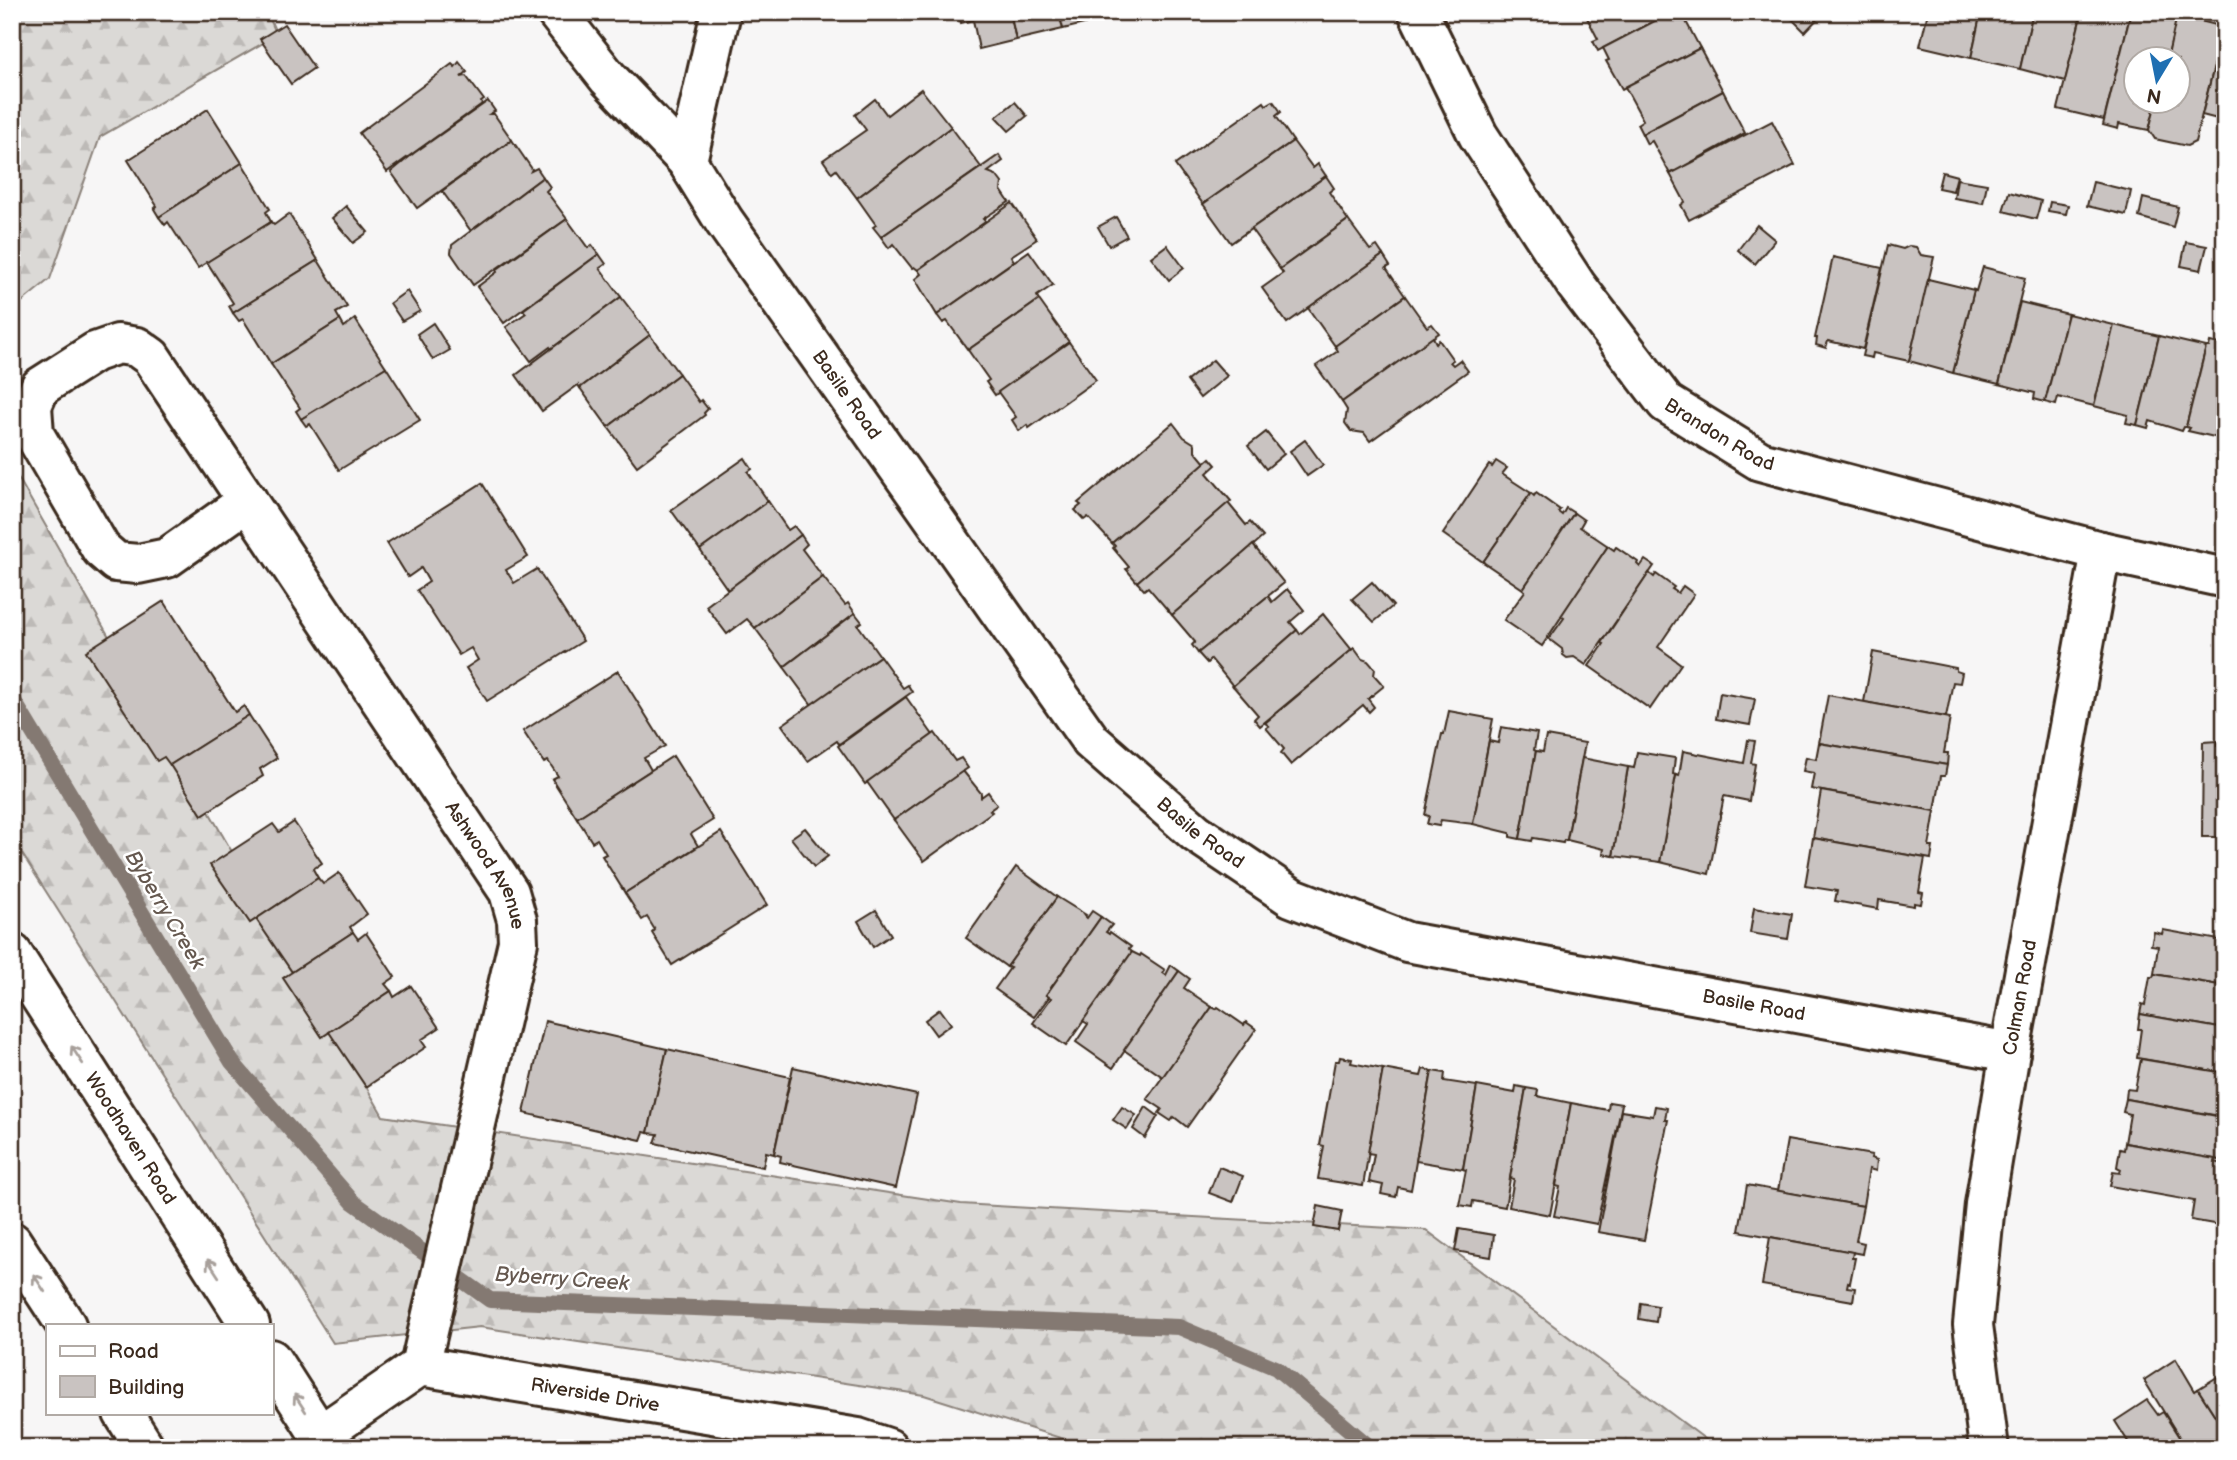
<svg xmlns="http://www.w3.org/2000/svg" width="2237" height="1460" font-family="'Balsamiq Sans',sans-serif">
<defs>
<pattern id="forest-firs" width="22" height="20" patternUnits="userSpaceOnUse" patternTransform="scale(1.75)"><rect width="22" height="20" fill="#dbd9d6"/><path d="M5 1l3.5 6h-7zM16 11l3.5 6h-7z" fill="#bdbab7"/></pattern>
</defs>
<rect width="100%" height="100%" fill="#f7f6f6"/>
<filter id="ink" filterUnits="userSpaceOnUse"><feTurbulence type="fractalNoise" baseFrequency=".0143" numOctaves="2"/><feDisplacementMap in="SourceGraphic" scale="14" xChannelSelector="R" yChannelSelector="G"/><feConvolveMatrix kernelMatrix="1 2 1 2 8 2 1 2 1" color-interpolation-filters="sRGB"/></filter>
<g filter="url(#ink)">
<g fill="url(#forest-firs)" stroke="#8b827a" stroke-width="2">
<polygon points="12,12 267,12 277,35 100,137 50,279 12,310"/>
<polygon points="12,467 383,1116 961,1204 1426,1230 1717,1448 1092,1448 924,1395 480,1327 333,1343 12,838"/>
</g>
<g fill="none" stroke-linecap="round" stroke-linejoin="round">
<polyline stroke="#847972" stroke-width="16" points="12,698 232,1062 353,1202 490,1300 1179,1327 1276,1368 1371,1448"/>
</g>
<g fill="#c9c3c1" stroke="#3b2a1e" stroke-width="2">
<polygon points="958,12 1010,12 1016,40 979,49 973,20 961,23"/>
<polygon points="1010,12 1059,12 1063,29 1016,40"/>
<polygon points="1059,12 1108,12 1109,18 1063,29"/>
<polygon points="1584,12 1672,12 1598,51 1593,41 1598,39"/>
<polygon points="1672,12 1681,12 1700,48 1622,89 1606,61 1609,60 1603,48"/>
<polygon points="1789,12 1824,12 1805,32 1787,14"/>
<polygon points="1928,12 1981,12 1971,58 1920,46"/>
<polygon points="1981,12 2033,12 2020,69 1971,58"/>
<polygon points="2033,12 2082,12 2065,81 2020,69"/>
<polygon points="2082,12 2131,12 2104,120 2058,109"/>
<polygon points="2131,12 2158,12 2177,18 2167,60 2136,60 2136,102 2156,102 2149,130 2119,124 2118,129 2103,125"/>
<polygon points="2177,15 2224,27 2195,142 2187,146 2155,139 2149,130 2156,102 2178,102 2178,60 2167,60"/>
<polygon points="284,24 314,68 291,84 260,39"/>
<polygon points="2224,27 2225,27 2225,121 2202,115"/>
<polygon points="1700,48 1723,91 1642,134 1637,124 1643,120 1625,87"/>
<polygon points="459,62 467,72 461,77 466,76 484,100 481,102 482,104 387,172 359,133 452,64 455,67"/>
<polygon points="921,89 951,127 857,198 836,170 832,173 823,160 866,130 855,115 875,99 887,115"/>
<polygon points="1723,91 1745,133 1670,174 1652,141 1647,144 1642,134"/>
<polygon points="488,101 495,111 490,114 494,114 512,140 417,208 391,172 414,153"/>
<polygon points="1273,101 1281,112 1276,116 1293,141 1203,204 1175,165 1264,102 1266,105"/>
<polygon points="1015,102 1027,116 1009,131 996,117"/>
<polygon points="208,109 242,163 159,217 154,209 157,206 128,160"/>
<polygon points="1772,121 1795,165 1689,220 1681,205 1685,202 1670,174"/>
<polygon points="951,127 981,167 881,237 873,227 876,225 857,198"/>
<polygon points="512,140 532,169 531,171 537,168 543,177 471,231 442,191"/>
<polygon points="1293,141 1313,168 1318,164 1326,176 1231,243 1203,204"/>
<polygon points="999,155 1003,161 988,172 996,175 1002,183 1001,190 1009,202 983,219 986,222 918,270 914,267 912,268 893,244 889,248 881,237"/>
<polygon points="242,163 270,209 266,212 271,222 198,268 168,222 165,225 159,217"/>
<polygon points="1942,172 1957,176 1953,191 1938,188"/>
<polygon points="1326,176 1334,188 1329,192 1348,220 1280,269 1251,229"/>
<polygon points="543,177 550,187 546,191 567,219 473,285 451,253 452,245"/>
<polygon points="1957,179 1987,184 1983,203 1954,198"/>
<polygon points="2093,182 2131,191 2126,215 2087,206"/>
<polygon points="2009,192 2041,201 2036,219 2003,211"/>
<polygon points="2143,198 2178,207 2173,227 2139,217"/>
<polygon points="2050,202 2068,205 2066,214 2048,211"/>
<polygon points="1012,203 1037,239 1011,256 1014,261 937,315 915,279 921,274 918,270"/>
<polygon points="346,206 368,232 353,243 332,218"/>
<polygon points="289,214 318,260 233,313 229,306 233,303 207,262 271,222 274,225"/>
<polygon points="1116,217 1127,236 1109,246 1098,227"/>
<polygon points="567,219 588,248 592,245 599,254 504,323 477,287 497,272 496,270"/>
<polygon points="1348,220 1370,250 1377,246 1383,255 1287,323 1262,288 1283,273 1280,269"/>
<polygon points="1757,225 1775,240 1755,264 1738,250"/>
<polygon points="2186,242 2207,246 2201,270 2181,266"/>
<polygon points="1167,245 1184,268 1169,280 1151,257"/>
<polygon points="1888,245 1903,249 1909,246 1916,247 1921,255 1934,257 1909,361 1873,353 1872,358 1862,356"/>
<polygon points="1029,251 1053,285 1037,296 1039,300 968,350 947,321 943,323 937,315"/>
<polygon points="599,254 606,264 600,268 621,297 551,349 550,347 531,361 506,327 526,313 523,310"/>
<polygon points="1383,255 1390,266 1386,268 1405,296 1335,346 1308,308"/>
<polygon points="1833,257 1882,268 1863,349 1828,341 1826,348 1816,345 1817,338 1815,338"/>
<polygon points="318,260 347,307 336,313 340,320 271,364 243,319 239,321 233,313"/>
<polygon points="1983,267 2025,278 1999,384 1953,373 1974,290 1976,291"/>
<polygon points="1928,279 1974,290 1953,373 1909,361"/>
<polygon points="407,291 420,311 402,321 390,303"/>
<polygon points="1405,296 1427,327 1432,324 1439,333 1342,402 1316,366 1338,351 1335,346"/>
<polygon points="621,297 650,335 580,388 578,385 542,411 516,375"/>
<polygon points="1039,300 1069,342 995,395 986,382 989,380 968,350"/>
<polygon points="2020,302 2068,314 2045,402 2034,399 2035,393 1999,384"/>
<polygon points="2068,314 2114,325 2094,406 2058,397 2056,405 2045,402"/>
<polygon points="355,319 386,367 301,419 296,411 300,408 271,364 340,320 344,327"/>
<polygon points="433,323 450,350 433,360 417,334"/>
<polygon points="2114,325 2159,336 2137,425 2126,423 2128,415 2094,406"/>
<polygon points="650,335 679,374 608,427 580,388"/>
<polygon points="2159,336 2206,347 2186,427 2184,427 2182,431 2150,421 2148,428 2137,425"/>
<polygon points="1433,337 1436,343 1439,340 1453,360 1450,362 1453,365 1460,360 1468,371 1370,441 1364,433 1351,431 1345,423 1347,410 1342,402"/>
<polygon points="1069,342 1096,380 1029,428 1027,425 1019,431 1012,420 1016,417 998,392"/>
<polygon points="2210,342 2225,345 2225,446 2218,444 2219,438 2188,431 2190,428 2186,427 2206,347 2209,347"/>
<polygon points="1213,360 1227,376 1200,398 1187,381"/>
<polygon points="386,367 420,420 339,470 310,424 306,426 301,419"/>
<polygon points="679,374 699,402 701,400 708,409 704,413 705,415 637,466 608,427"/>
<polygon points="1173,423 1184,437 1195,444 1195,451 1205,463 1112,543 1088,517 1084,520 1075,510 1081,505 1078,503"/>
<polygon points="1266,432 1284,454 1266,469 1248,446"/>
<polygon points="1305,440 1323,465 1307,476 1290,451"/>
<polygon points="745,458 752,469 748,472 768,501 700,550 671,510"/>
<polygon points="1210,458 1216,465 1207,473 1231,501 1137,582 1126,569 1129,567 1113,548 1115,546 1112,543"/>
<polygon points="1496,461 1507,468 1502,474 1531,493 1483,562 1443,534 1489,465 1492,467"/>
<polygon points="482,483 528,557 506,570 514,583 537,569 583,641 487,701 466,668 478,660 471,648 459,655 417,590 429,582 421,568 408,577 387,543"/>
<polygon points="1531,493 1534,496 1536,493 1560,510 1558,512 1562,515 1566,508 1574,513 1523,589 1483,562"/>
<polygon points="768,501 788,530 794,526 801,535 728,590 700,550"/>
<polygon points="1228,503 1246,525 1250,522 1263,537 1172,615 1148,587 1144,590 1137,582"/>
<polygon points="1574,513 1584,520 1580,527 1608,546 1542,646 1504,620 1525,591 1523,589"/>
<polygon points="801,535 807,544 802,549 823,577 755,628 747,619 727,634 706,606"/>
<polygon points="1253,545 1284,583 1198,653 1192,645 1195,642 1172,615"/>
<polygon points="1608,546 1614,550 1616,547 1638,562 1637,564 1640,567 1645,560 1654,566 1586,665 1574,657 1567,658 1563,655 1562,649 1549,639 1564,618 1561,616"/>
<polygon points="1649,573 1654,577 1656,574 1674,587 1672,589 1678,593 1683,586 1694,594 1658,647 1681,664 1650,709 1589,666 1604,644 1602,643"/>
<polygon points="823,577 845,605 848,603 855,613 784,667 755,628"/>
<polygon points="1372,582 1393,606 1374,622 1352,599"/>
<polygon points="1287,589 1304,610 1290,622 1297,630 1233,686 1211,659 1207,663 1198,653 1268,596 1272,602"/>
<polygon points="164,601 235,712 244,706 249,715 170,765 164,757 157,761 86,651"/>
<polygon points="855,613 862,622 858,625 880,656 812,705 784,667"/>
<polygon points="1323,614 1352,650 1260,726 1254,719 1258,715 1233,686 1297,630 1300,634"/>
<polygon points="1354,648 1362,659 1368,661 1375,669 1374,675 1384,686 1368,699 1374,707 1369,712 1363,705 1291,765 1281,753 1284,749 1266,728 1269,726 1265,723"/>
<polygon points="1873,652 1956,668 1956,671 1962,673 1960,683 1953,682 1946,717 1864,702"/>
<polygon points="880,656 903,688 908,685 912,692 839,744 837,741 808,761 782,725"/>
<polygon points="618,671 665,746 644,758 651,770 577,818 552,779 558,776 548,761 544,763 523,731"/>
<polygon points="1720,693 1755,699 1750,725 1716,719"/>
<polygon points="1828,695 1950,718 1944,753 1948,753 1947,765 1819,743"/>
<polygon points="906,697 933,735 865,784 838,746"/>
<polygon points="1449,711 1493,719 1473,824 1441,820 1439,826 1427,824 1429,816 1425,815 1442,734 1444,734"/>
<polygon points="249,715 277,758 260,769 263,776 202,815 170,765"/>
<polygon points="1501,727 1537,733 1534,750 1536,751 1520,839 1510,837 1510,833 1473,824 1489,741 1498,743"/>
<polygon points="935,733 955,761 961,758 968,768 894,820 867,782"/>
<polygon points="1546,736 1585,743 1567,840 1564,840 1563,843 1533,838 1532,841 1520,839 1536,751 1543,752"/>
<polygon points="1748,740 1755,741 1751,763 1755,764 1749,801 1724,796 1709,874 1660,862 1676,775 1679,776 1683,751 1744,763"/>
<polygon points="2217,741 2217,746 2225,746 2225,837 2202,837 2203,742"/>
<polygon points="1819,743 1947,765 1945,776 1941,776 1935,811 1811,789 1814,773 1803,771 1806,757 1816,759"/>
<polygon points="1637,752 1675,758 1673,774 1676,775 1660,862 1613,856 1628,767 1634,768"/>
<polygon points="673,756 713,820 691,834 698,846 625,893 602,856 606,854 597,839 592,842 577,818"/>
<polygon points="1582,758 1628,767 1613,856 1603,854 1604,849 1567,840"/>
<polygon points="963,771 981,793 981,797 988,792 997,805 990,810 992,812 924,861 894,820"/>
<polygon points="1821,791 1935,811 1929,847 1933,847 1931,859 1813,838"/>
<polygon points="294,822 322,863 313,869 318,878 250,923 210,865 273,824 279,832"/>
<polygon points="805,828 828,856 814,867 791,838"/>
<polygon points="721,832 767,905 672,965 652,933 655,930 647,917 642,920 625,893"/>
<polygon points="1813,838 1925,858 1919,892 1923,893 1921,904 1914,903 1914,906 1879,900 1878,909 1835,901 1837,891 1805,886"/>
<polygon points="1016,867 1057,897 1007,967 966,938"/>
<polygon points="339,873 367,914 350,927 353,932 292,972 256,919 318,878 323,884"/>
<polygon points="1057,897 1086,915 1085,916 1087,918 1092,911 1101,917 1046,995 1049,997 1034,1017 995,989 1010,968 1007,967"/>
<polygon points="1754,908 1792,914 1788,939 1750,933"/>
<polygon points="876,910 891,935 873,947 858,921"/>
<polygon points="1101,917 1112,925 1106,932 1109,934 1110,932 1131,947 1129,949 1132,952 1066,1046 1033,1023 1051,998 1046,995"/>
<polygon points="2163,930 2225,941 2225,986 2154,974 2158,946 2151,945 2154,932 2162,934"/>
<polygon points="353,932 358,939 366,933 395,977 385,984 391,991 322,1037 283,978"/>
<polygon points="1132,952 1140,956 1141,954 1165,970 1163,973 1166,975 1171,965 1179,971 1113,1068 1076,1042 1088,1024 1083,1021"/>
<polygon points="1179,971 1190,979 1184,988 1212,1007 1163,1077 1124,1050"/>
<polygon points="2154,974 2225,986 2225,1029 2140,1014 2142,1004 2145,1005 2150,977 2153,977"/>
<polygon points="411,986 439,1028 421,1040 426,1047 366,1087 329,1032 391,991 394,997"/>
<polygon points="1212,1007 1216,1009 1218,1007 1244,1025 1246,1022 1256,1029 1187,1127 1174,1117 1171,1121 1159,1113 1162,1109 1147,1099"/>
<polygon points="940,1009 951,1024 936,1035 925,1020"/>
<polygon points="2140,1014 2225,1029 2225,1073 2137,1058 2141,1029 2138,1029"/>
<polygon points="545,1021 667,1049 648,1133 644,1132 641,1140 524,1113"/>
<polygon points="667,1049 790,1077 774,1154 766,1152 763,1167 655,1143 658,1134 648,1133"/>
<polygon points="1340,1057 1352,1059 1351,1063 1383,1069 1363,1186 1318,1179 1324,1146 1320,1145 1335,1061 1339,1061"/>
<polygon points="2141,1059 2225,1073 2225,1117 2126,1099 2127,1089 2135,1090"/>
<polygon points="793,1067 917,1095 896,1188 780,1162 781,1156 774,1154"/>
<polygon points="1383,1069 1421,1076 1423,1069 1432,1071 1411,1190 1398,1187 1396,1197 1381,1194 1383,1185 1369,1182 1374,1154 1368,1153"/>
<polygon points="1432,1071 1445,1073 1444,1081 1477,1086 1463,1169 1416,1161"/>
<polygon points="1477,1086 1515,1093 1516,1086 1526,1088 1505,1207 1473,1201 1472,1207 1459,1205 1466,1170 1463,1169"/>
<polygon points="1526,1088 1538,1090 1537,1096 1571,1103 1550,1215 1509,1207 1514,1179 1510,1178"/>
<polygon points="2126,1099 2222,1117 2222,1119 2225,1120 2225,1161 2125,1143 2130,1114 2123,1112"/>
<polygon points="1609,1102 1622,1104 1597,1224 1554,1216 1560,1187 1556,1186 1571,1103 1608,1110"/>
<polygon points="1655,1106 1667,1108 1665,1120 1668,1120 1644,1240 1598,1232 1621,1111 1653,1116"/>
<polygon points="1122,1107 1136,1115 1127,1129 1113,1120"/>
<polygon points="1146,1107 1158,1116 1145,1138 1133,1129"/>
<polygon points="1787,1140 1872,1155 1871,1158 1877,1160 1876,1171 1869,1169 1863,1206 1778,1191"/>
<polygon points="2125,1143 2215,1159 2214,1162 2225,1164 2225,1226 2191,1220 2194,1201 2110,1186 2113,1172 2120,1173 2121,1169 2117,1167 2120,1149 2124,1150"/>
<polygon points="1219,1167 1243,1176 1233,1202 1209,1193"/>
<polygon points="1747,1185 1863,1206 1856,1241 1864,1243 1862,1254 1739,1231"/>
<polygon points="1318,1206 1342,1211 1338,1231 1314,1227"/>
<polygon points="1459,1229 1494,1235 1491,1257 1455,1251"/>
<polygon points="1770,1237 1853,1252 1852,1258 1855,1258 1850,1283 1848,1282 1847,1287 1855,1288 1853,1301 1762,1285"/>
<polygon points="1641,1303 1658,1306 1656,1322 1639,1319"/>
<polygon points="2176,1359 2195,1391 2198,1389 2225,1431 2225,1448 2186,1448 2144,1380"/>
<polygon points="2225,1372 2225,1431 2198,1389"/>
<polygon points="2147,1400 2158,1415 2163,1412 2186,1448 2132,1448 2115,1421"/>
</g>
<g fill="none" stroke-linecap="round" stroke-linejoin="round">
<g stroke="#3b2a1e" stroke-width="44">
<g id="street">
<polyline points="556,12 608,78 687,161"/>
<path id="s1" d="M 721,12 L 687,161 L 724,221 L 1091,741 L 1196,833 L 1291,897 L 1407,942 L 2010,1052"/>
<path id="s2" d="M 1418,12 L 1478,135 L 1576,285 L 1666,403 L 1760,461 L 2101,551 L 2225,578"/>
<path id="s3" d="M 248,501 L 167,558 L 138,564 L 116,562 L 101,549 L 34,434 L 32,406 L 40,387 L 95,352 L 118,344 L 137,347 L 151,357 L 509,892 L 517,920 L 518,942 L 420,1366"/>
<path id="s4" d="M 320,1435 L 420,1366 L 858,1438 L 888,1448"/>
<path id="s5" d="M 1989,1448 L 1973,1325 L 1985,1204 L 2010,1052 L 2101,551"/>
</g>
</g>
<g stroke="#3b2a1e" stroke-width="44">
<g id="secondary">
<path id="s6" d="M 12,953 L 250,1325"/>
<polyline points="271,1359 328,1448"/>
</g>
</g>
<g stroke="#3b2a1e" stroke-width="44">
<g id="highway">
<polyline points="12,1242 66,1325"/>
<polyline points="123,1413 145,1448"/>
</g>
</g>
<use href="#street" stroke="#fff" stroke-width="38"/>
<use href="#secondary" stroke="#fff" stroke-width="38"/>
<use href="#highway" stroke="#fff" stroke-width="38"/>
</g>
<defs><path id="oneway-shaft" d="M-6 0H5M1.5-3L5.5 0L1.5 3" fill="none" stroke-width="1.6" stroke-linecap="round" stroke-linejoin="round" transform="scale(1.75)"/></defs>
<g stroke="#a79f9a">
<use href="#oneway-shaft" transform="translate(77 1055) rotate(-123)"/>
<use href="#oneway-shaft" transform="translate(213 1268) rotate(-123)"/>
<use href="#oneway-shaft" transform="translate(39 1283) rotate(-123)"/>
<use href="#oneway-shaft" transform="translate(300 1403) rotate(-123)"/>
</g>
</g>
<g text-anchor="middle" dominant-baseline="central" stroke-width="5" stroke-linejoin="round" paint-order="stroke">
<g font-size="19" fill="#3b2a1e" stroke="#fff">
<text stroke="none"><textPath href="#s1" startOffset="436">Basile Road</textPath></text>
<text stroke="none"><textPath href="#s2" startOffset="527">Brandon Road</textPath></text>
<text stroke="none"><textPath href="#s1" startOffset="1003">Basile Road</textPath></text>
<text stroke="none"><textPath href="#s3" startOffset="1088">Ashwood Avenue</textPath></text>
<text stroke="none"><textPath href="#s5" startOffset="455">Colman Road</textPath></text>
<text stroke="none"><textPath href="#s1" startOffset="1591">Basile Road</textPath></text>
<text stroke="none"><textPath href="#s6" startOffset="220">Woodhaven Road</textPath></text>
<text stroke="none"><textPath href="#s4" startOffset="299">Riverside Drive</textPath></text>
</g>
<g font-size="21" font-style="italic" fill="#65584f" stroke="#fff">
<text transform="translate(165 910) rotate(59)">Byberry Creek</text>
<text transform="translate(562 1279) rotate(4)">Byberry Creek</text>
</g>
</g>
<rect width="2237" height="1460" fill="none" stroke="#fff" stroke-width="42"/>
<rect x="21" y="21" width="2195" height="1418" fill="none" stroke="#3b2a1e" stroke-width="2.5" filter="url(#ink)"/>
<rect x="46" y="1324" width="228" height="91" fill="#ffffff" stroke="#b1aaa5" stroke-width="2"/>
<rect x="60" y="1346" width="35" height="10" fill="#ffffff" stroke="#b1aaa5" stroke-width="2"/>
<text x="108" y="1358" font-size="21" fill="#3b2a1e">Road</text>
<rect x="60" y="1376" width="35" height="21" fill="#c9c3c1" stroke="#b1aaa5" stroke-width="2"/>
<text x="108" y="1394" font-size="21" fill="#3b2a1e">Building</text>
<g transform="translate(2157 80) rotate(190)"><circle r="33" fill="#ffffff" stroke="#b1aaa5" stroke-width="2"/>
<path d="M0-5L12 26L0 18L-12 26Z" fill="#1f6fb2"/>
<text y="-10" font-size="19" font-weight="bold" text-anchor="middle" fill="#3b2a1e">N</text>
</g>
</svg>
